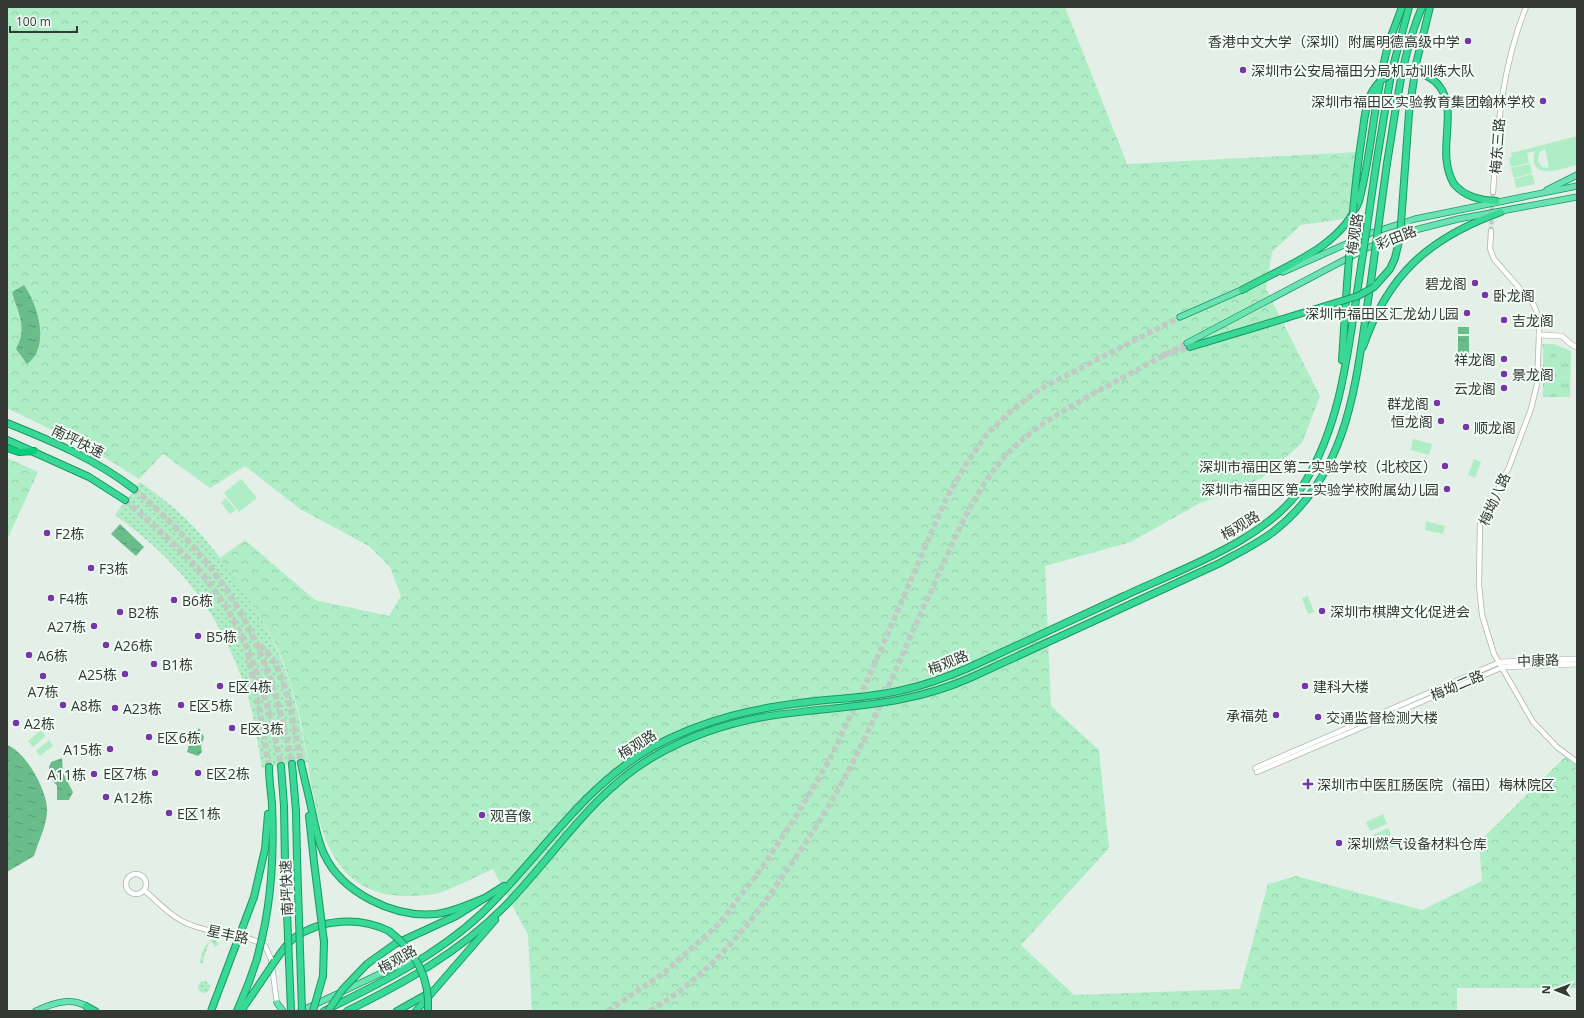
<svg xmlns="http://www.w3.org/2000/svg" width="1584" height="1018" font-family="'Open Sans','Noto Sans SC',sans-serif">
<defs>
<pattern id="grass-dots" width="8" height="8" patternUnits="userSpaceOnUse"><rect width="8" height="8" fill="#aeedc5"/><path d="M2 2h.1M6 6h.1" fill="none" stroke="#96ccaa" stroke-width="1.8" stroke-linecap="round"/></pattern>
<pattern id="forest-crowns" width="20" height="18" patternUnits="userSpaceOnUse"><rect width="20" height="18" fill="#aeedc5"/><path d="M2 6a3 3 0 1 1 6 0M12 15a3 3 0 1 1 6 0" fill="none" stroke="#96ccaa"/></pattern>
<pattern id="park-tufts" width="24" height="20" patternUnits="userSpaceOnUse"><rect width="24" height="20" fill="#aeedc5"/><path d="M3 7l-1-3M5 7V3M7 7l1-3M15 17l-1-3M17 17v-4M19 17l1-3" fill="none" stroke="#96ccaa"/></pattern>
<pattern id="water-ripples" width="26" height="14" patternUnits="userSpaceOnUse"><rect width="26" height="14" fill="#6abc8b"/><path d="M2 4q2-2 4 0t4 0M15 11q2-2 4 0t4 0" fill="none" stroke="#589a72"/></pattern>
</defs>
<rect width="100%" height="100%" fill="#e4efe8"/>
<g fill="url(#grass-dots)">
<path d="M 140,482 C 154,492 169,503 183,516 C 220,551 265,616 283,664 C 295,695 302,729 307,762 L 262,768 C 258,745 255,722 249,700 C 247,690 242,680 239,671 C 213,603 173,557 115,515 Z"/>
<path d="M 214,938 L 219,944 L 215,947 L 211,941 L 209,942 L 202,964 L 200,963 C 201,954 205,942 214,938 Z"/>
<circle cx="204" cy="987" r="6"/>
</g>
<g fill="url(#forest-crowns)">
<path d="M 7,7 L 1065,7 L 1127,164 L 1360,152 L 1351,218 L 1301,225 L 1272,252 L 1266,289 L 1320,396 L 1302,443 L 1262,478 L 1198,504 L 1131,542 L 1045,566 L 1051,706 L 1099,750 L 1109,848 L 1021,945 L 1074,995 L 1240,989 L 1268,884 L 1296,876 L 1422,910 L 1482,881 L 1479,842 L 1567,755 L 1577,762 L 1577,988 L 1457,988 L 1457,1011 L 532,1011 L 528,935 L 493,869 C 479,875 447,892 434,894 C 318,912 317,812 302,728 C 298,707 291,685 284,664 C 269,625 244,592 220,558 L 245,540 L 315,600 L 389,616 L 401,596 L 390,567 L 369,546 L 300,509 L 245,466 L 210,488 L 163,454 L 139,479 L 93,450 L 7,408 Z"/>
<polygon points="7,458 38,472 7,540"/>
</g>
<polygon fill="url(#park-tufts)" points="1543,344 1554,344 1571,351 1570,397 1543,397"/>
<g fill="#aeedc5" fill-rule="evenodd">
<path d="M 1577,136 L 1577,165 C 1561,169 1527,182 1535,151 L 1527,153 L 1529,163 L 1511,167 L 1509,158 L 1512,157 L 1511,153 ZM 1544,149 L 1545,149 L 1549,168 L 1542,167 L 1538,161 L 1539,153 Z"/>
<polygon points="1530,164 1532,173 1514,178 1511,168"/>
<polygon points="1532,174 1535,184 1516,188 1514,179"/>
<polygon points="1413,439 1432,444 1429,455 1411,450"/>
<polygon points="1474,459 1481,462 1475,478 1468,475"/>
<polygon points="241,479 257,498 239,512 224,493"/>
<polygon points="226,498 236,510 230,514 221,503"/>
<polygon points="1426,521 1445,526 1443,534 1425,530"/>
<polygon points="1308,596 1314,612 1308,614 1302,598"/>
<polygon points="41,730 46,736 33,747 28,741"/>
<polygon points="49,740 53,746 40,756 36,751"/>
<polygon points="1383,814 1387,824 1370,831 1366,822"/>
<polygon points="1388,828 1391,835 1376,842 1373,835"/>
<polygon points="1393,839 1396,846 1381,853 1378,846"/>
</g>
<g fill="url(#water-ripples)">
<path d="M 24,285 C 38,305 51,347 27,364 L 16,349 C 28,327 18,314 12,292 Z"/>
<rect x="1458" y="327" width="11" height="7"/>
<rect x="1458" y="336" width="11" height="17"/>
<polygon points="120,524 144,547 136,556 111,534"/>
<polygon points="199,728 204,737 201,746 202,752 198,756 187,752 189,744 195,741 194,734"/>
<path d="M 7,745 C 26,752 46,789 47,808 C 48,823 38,842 34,856 L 7,872 Z"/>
<polygon points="62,758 63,773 73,792 69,800 57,800 57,786 49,776 49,767 51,762"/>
</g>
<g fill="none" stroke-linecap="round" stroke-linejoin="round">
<polyline stroke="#c1cbc4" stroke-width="4.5" stroke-dasharray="4.5 2" stroke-linecap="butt" points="1491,231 1493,192"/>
<g stroke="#c1cbc4" stroke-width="5.5" stroke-dasharray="5.5 3" stroke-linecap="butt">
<polyline points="608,1011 665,972 719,924 761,869 793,821 830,759 872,670 945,501 966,464 987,434 1012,410 1040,389 1180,317"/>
<path d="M 650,1011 C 708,976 748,928 785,873 C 801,850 817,826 831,802 C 868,739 895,669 926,602 C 948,555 967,502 1001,461 C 1029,428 1071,406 1109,385 C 1135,371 1161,357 1187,343"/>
</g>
<g stroke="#c1cbc4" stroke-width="6" stroke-dasharray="6 3" stroke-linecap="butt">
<polyline points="1163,355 1190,347"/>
<path d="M 134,489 C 228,570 269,642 292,764"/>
<path d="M 125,500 C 152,524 179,547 202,574 C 249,631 267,695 281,766"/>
<path d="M 260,645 C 264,650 269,654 272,659 C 289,684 295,734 301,763"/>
<polyline points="248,654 259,707 269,767"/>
</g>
<g stroke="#aab5ad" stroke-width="6">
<g id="tertiary">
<path d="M 1493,192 C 1498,126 1501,70 1526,7"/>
<polyline points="1491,231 1490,249 1494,259 1534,305 1539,319 1539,335 1537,384 1531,409 1509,467 1480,525 1479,585 1482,615 1494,654 1533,722 1557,747 1577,762"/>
<polyline points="1255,768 1500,662"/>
<polyline points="1257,772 1503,667"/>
<circle cx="136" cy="884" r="10"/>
<path d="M 144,890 C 158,902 173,919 191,925 C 215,935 243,932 265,946 L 271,959 L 277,1003"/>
</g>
</g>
<g stroke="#aab5ad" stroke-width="6">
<g id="secondary">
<polyline points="1539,335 1562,336 1572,345 1577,347"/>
<polyline points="1500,662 1577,659"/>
<polyline points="1503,667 1577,664"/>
</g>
</g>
<g stroke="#189a64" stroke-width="7">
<g id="primary">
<polyline points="1547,190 1577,175"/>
<polyline points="1283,272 1371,233 1415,219 1577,186"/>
<polyline points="1180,317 1246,288"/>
<polyline points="1187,343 1367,248 1407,232 1458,219 1577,197"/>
<polyline points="277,1003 283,1011"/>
<path d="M 36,1011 C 53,1003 72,996 89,1008"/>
<polyline points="301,1011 388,970 417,959"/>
</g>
</g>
<g stroke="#189a64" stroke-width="8">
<g id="trunk">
<polyline points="1389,42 1402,7"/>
<polyline points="1409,113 1416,64 1430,7"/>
<polyline points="1377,159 1391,74 1409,7"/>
<path d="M 1387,163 C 1396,111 1401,56 1422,7"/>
<path d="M 1454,184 C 1465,197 1480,200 1496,201"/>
<path d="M 1242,290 C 1283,267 1341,248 1359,201"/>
<polyline points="1190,347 1286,318"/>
<path d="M 1363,347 C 1388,274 1429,238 1501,212"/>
<polyline points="1342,360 1347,284"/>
<path d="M 7,423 C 52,441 95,459 134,489"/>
<polyline points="7,440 89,477 125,500"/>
<path d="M 301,763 C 304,778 308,792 311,807 C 315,823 317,839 324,854 C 342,893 394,918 436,914 C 453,912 469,904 485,898"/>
<polyline points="292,764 296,811 297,859"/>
<polyline points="281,766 284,806 285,863"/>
<polyline points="309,816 314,862"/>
<polyline points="254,897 265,849 268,814"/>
<path d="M 262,938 C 272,895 274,848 272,804 C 271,792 269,780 269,767"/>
<path d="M 275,961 C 281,953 286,944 294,938 C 322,918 360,917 389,931"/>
<polyline points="367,964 395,944 456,916 504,886"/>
<polyline points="323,976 324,942"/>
<polyline points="86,1006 95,1011"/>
<polyline points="237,1011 249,982 257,959"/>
<polyline points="241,1011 252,995"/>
<path d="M 324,1011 C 379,984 436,956 481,914 C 539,859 580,789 651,748 C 703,719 758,707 817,701 C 846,698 875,697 903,690 C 926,685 947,677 968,668 C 1020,644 1072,620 1124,596 C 1181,569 1271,539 1305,482 C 1342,421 1348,349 1359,280"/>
<path d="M 347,1011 C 404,983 458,953 503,908 C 553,858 590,794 653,757 C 687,737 724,724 763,717 C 836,705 902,709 972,677 L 1220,563 C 1238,553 1257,544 1273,532 C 1354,469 1356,374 1371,281"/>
<polyline points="397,1011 429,993"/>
<polyline points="416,1011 495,920"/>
</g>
</g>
<g stroke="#189a64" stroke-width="8">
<polyline id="motorway" points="7,448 19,452 34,451"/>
</g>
<use href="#tertiary" stroke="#fff" stroke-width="4.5"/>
<use href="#secondary" stroke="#fff" stroke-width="5"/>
<use href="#primary" stroke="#6be2b1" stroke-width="5.5"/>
<use href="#trunk" stroke="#3ad897" stroke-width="6"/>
<use href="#motorway" stroke="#09cf7d" stroke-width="6"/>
<g stroke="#189a64" stroke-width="8" stroke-linecap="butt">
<g id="trunk-bridge">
<path d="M 1359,201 C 1373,149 1374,94 1389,42"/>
<polyline points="1359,280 1377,159"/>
<polyline points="1371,281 1387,163"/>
<path d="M 1347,284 C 1351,235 1354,185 1362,136 C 1364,122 1365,105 1372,92 C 1379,79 1392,72 1406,71 C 1419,71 1433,77 1440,87 C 1459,113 1435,152 1454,184"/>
<polyline points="1286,318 1358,296 1374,287 1390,269 1395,258 1400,237 1409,113"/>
<polyline points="297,859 302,1011"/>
<polyline points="314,862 324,942"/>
<polyline points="285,863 291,1011"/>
<path d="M 389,931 C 415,951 430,978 428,1011"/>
<polyline points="257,959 262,938"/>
<polyline points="252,995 275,961"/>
<polyline points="211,1011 254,897"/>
<polyline points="313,1011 323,976"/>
<polyline points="328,1011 343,989 367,964"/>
</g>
</g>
<use href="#trunk-bridge" stroke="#3ad897" stroke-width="6"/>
</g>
<g fill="#7635a9" stroke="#f1fdf5" stroke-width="1.5">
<circle cx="1468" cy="41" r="4"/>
<circle cx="1243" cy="70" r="4"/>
<circle cx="1543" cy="101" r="4"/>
<circle cx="1475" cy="283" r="4"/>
<circle cx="1485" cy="295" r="4"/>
<circle cx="1467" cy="313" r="4"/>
<circle cx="1504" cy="320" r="4"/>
<circle cx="1504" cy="359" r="4"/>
<circle cx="1504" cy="374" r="4"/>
<circle cx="1504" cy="388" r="4"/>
<circle cx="1437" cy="403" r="4"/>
<circle cx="1441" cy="421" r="4"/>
<circle cx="1466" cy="427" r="4"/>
<circle cx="1445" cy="466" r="4"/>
<circle cx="1447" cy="489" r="4"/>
<circle cx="47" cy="533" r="4"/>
<circle cx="91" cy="568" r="4"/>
<circle cx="51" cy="598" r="4"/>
<circle cx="174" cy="600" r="4"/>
<circle cx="1322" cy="611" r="4"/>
<circle cx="120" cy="612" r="4"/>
<circle cx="94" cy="626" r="4"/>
<circle cx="198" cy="636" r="4"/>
<circle cx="106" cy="645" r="4"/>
<circle cx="29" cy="655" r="4"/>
<circle cx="154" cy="664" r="4"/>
<circle cx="125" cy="674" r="4"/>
<circle cx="43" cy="676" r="4"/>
<circle cx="220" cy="686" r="4"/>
<circle cx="1305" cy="686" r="4"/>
<circle cx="63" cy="705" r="4"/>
<circle cx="181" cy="705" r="4"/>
<circle cx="115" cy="708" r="4"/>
<circle cx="1276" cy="715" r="4"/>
<circle cx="1318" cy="717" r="4"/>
<circle cx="16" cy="723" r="4"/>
<circle cx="232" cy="728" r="4"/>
<circle cx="149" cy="737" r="4"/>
<circle cx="110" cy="749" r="4"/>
<circle cx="155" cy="773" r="4"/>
<circle cx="198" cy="773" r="4"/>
<circle cx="94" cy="774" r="4"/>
<path d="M1306 778h4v4h4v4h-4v4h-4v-4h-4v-4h4z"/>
<circle cx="106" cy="797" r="4"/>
<circle cx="169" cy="813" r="4"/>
<circle cx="482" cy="815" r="4"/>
<circle cx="1339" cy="843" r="4"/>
</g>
<g text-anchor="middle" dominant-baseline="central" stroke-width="4" stroke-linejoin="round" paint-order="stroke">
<g font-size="14" fill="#353936" stroke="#f1fdf5" text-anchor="start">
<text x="1460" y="41" text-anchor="end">香港中文大学（深圳）附属明德高级中学</text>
<text x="1251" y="70">深圳市公安局福田分局机动训练大队</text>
<text x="1535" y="101" text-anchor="end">深圳市福田区实验教育集团翰林学校</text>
<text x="1467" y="283" text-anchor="end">碧龙阁</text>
<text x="1493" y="295">卧龙阁</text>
<text x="1459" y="313" text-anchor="end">深圳市福田区汇龙幼儿园</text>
<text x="1512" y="320">吉龙阁</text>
<text x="1496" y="359" text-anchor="end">祥龙阁</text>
<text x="1512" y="374">景龙阁</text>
<text x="1496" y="388" text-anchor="end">云龙阁</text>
<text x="1429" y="403" text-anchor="end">群龙阁</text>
<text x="1433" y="421" text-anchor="end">恒龙阁</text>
<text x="1474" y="427">顺龙阁</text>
<text x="1437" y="466" text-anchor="end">深圳市福田区第二实验学校（北校区）</text>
<text x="1439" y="489" text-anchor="end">深圳市福田区第二实验学校附属幼儿园</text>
<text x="55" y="533">F2栋</text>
<text x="99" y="568">F3栋</text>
<text x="59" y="598">F4栋</text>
<text x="182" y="600">B6栋</text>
<text x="1330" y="611">深圳市棋牌文化促进会</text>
<text x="128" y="612">B2栋</text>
<text x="86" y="626" text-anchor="end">A27栋</text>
<text x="206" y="636">B5栋</text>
<text x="114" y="645">A26栋</text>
<text x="37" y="655">A6栋</text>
<text x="162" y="664">B1栋</text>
<text x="117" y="674" text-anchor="end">A25栋</text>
<text x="228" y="686">E区4栋</text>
<text x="1313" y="686">建科大楼</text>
<text x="43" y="691" text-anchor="middle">A7栋</text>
<text x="71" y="705">A8栋</text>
<text x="189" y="705">E区5栋</text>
<text x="123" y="708">A23栋</text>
<text x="1268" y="715" text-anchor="end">承福苑</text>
<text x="1326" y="717">交通监督检测大楼</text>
<text x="24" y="723">A2栋</text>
<text x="240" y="728">E区3栋</text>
<text x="157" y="737">E区6栋</text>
<text x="102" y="749" text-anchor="end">A15栋</text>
<text x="147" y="773" text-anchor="end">E区7栋</text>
<text x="206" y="773">E区2栋</text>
<text x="86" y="774" text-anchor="end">A11栋</text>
<text x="1317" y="784">深圳市中医肛肠医院（福田）梅林院区</text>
<text x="114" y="797">A12栋</text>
<text x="177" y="813">E区1栋</text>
<text x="490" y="815">观音像</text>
<text x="1347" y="843">深圳燃气设备材料仓库</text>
</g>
<g font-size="14" fill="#353936" stroke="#f1fdf5">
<text transform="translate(1497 146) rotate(-86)">梅东三路</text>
<text transform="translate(1354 234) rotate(-81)">梅观路</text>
<text transform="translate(1396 237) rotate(-21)">彩田路</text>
<text transform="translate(78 441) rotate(26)">南坪快速</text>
<text transform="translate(1494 499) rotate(-66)">梅坳八路</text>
<text transform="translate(1240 525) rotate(-31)">梅观路</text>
<text transform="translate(1538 660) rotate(-2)">中康路</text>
<text transform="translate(948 662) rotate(-22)">梅观路</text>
<text transform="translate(1457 685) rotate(-23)">梅坳二路</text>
<text transform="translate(637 744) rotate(-32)">梅观路</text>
<text transform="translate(286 888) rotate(-92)">南坪快速</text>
<text transform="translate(228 934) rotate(12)">星丰路</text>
<text transform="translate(397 959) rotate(-30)">梅观路</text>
</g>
</g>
<rect width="1584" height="1018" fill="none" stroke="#353936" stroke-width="16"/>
<g transform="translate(1556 990) rotate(271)" stroke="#f1fdf5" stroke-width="3" paint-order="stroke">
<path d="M0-3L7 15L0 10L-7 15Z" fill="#353936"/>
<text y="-6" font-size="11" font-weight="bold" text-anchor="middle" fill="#353936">N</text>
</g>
<path d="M10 26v6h67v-6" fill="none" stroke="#353936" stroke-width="2"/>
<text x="16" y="26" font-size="12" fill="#353936" stroke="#f1fdf5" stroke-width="3" paint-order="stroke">100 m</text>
</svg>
